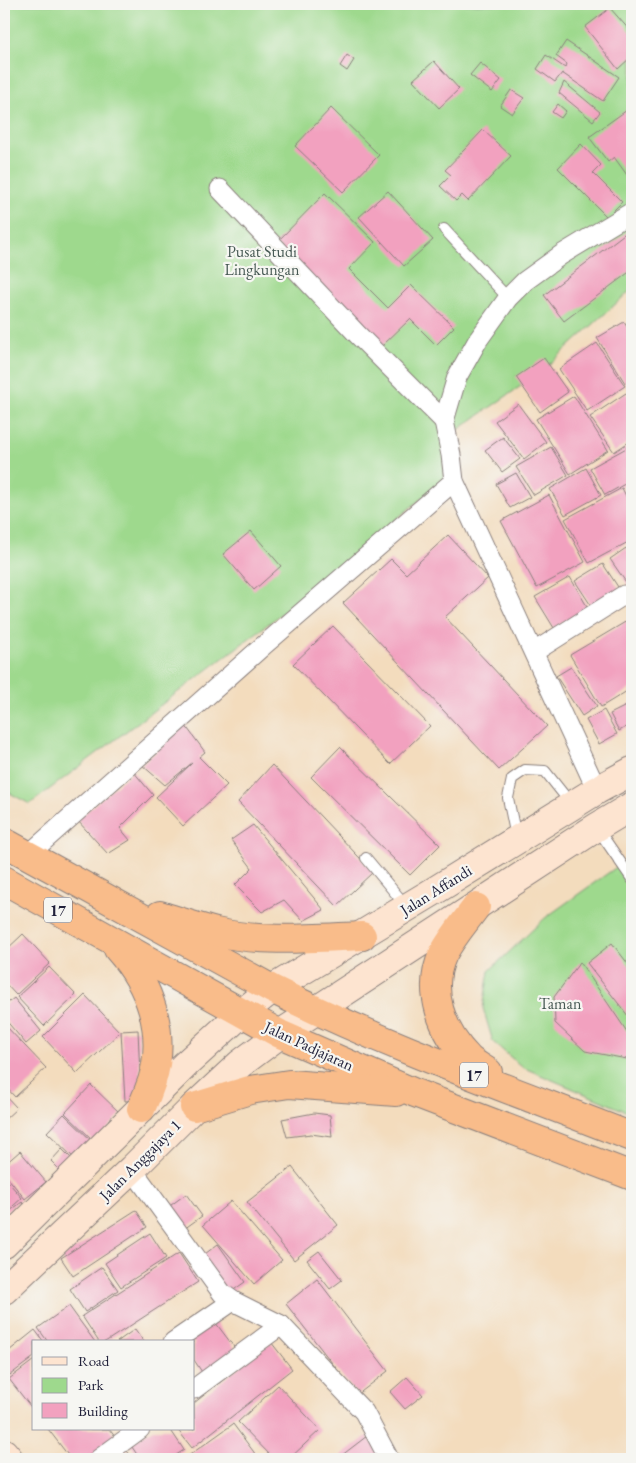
<svg xmlns="http://www.w3.org/2000/svg" width="636" height="1463" font-family="'EB Garamond',serif">
<rect width="100%" height="100%" fill="#f6f6f2"/>
<filter id="ink" filterUnits="userSpaceOnUse"><feTurbulence type="fractalNoise" baseFrequency=".02" numOctaves="2"/><feDisplacementMap in="SourceGraphic" scale="10" xChannelSelector="R" yChannelSelector="G"/><feConvolveMatrix kernelMatrix="1 2 1 2 8 2 1 2 1" color-interpolation-filters="sRGB"/></filter>
<filter id="wash" filterUnits="userSpaceOnUse"><feTurbulence type="fractalNoise" baseFrequency=".0096" numOctaves="4" result="noise"/><feDisplacementMap in="SourceGraphic" scale="20" xChannelSelector="R" yChannelSelector="G"/><feGaussianBlur stdDeviation="1.12" result="paint"/><feColorMatrix in="noise" values="0 0 0 0 0 0 0 0 0 0 0 0 0 0 0 0 0 1.4 0 .05"/><feComposite in="paint" operator="in"/></filter>
<g filter="url(#wash)">
<rect width="100%" height="100%" fill="#f3dcbd"/>
<g fill="#9ed98d" stroke="#607e64">
<polygon points="4,4 632,4 632,289 541,372 442,441 460,467 272,621 30,804 4,790"/>
<polygon points="632,856 632,1114 522,1067 493,1042 483,1008 489,971 545,918"/>
</g>
<g id="blocks">
<g fill="#f2a1bf">
<polygon points="610,8 632,33 632,58 631,57 618,69 585,27"/>
<polygon points="566,41 619,77 603,101 562,73 555,82 537,69 546,55 565,68 567,64 556,56"/>
<polygon points="347,55 354,60 347,71 340,66"/>
<polygon points="434,61 459,89 439,108 413,80"/>
<polygon points="480,63 501,80 492,92 470,75"/>
<polygon points="564,82 600,112 593,121 559,93"/>
<polygon points="511,90 524,98 512,114 500,106"/>
<polygon points="632,96 632,108 627,101"/>
<polygon points="558,104 566,111 561,118 552,112"/>
<polygon points="331,108 379,155 343,192 295,146"/>
<polygon points="627,110 632,117 632,182 614,157 608,162 589,137"/>
<polygon points="483,130 511,156 468,201 462,195 456,201 440,186 451,175 445,170"/>
<polygon points="581,144 601,165 593,173 622,202 607,217 558,168"/>
<polygon points="388,191 433,240 404,266 359,217"/>
<polygon points="325,193 375,242 349,269 388,308 411,285 454,327 436,345 410,319 381,347 275,244"/>
<polygon points="632,228 632,270 564,321 544,295"/>
<polygon points="624,322 632,335 632,378 625,383 597,338"/>
<polygon points="597,343 625,386 587,411 559,369"/>
<polygon points="544,358 568,392 540,412 516,377"/>
<polygon points="632,382 632,394 627,386"/>
<polygon points="626,393 632,401 632,440 614,452 590,417"/>
<polygon points="574,396 608,450 570,474 536,419"/>
<polygon points="518,404 546,442 524,459 495,421"/>
<polygon points="503,437 520,459 502,472 485,450"/>
<polygon points="630,446 632,451 632,480 605,495 590,468"/>
<polygon points="551,447 568,475 534,495 516,467"/>
<polygon points="586,468 601,495 565,515 550,489"/>
<polygon points="516,473 530,497 510,508 496,484"/>
<polygon points="622,488 632,508 632,540 589,563 565,519"/>
<polygon points="549,495 585,562 537,588 501,521"/>
<polygon points="251,531 281,566 254,590 223,554"/>
<polygon points="448,535 488,578 445,617 547,726 499,770 343,603 391,559 406,574"/>
<polygon points="626,548 632,557 632,591 610,559"/>
<polygon points="603,564 620,590 592,607 575,581"/>
<polygon points="570,577 588,608 554,628 535,597"/>
<polygon points="632,618 632,688 601,707 570,655"/>
<polygon points="333,626 430,726 390,764 293,664"/>
<polygon points="571,667 597,706 582,716 556,676"/>
<polygon points="632,703 632,724 619,731 610,714"/>
<polygon points="604,710 617,734 599,744 586,720"/>
<polygon points="185,725 205,752 199,757 227,785 183,826 156,797 192,763 165,785 142,765"/>
<polygon points="340,747 440,845 410,875 311,777"/>
<polygon points="272,765 373,872 337,906 238,802"/>
<polygon points="133,771 153,795 120,828 130,840 108,854 77,820"/>
<polygon points="253,825 324,910 303,921 284,900 262,912 235,885 252,868 231,840"/>
<polygon points="4,934 9,940 4,945"/>
<polygon points="23,934 50,963 16,995 4,982 4,952"/>
<polygon points="612,943 632,969 632,1021 587,963"/>
<polygon points="580,962 632,1039 632,1060 585,1051 555,1023 554,997"/>
<polygon points="49,967 76,995 44,1026 17,997"/>
<polygon points="85,995 120,1032 77,1073 43,1037"/>
<polygon points="14,998 41,1031 26,1044 4,1018 4,1006"/>
<polygon points="4,1024 46,1068 15,1097 4,1085"/>
<polygon points="138,1030 141,1100 125,1101 121,1031"/>
<polygon points="91,1085 121,1114 95,1142 65,1113"/>
<polygon points="4,1094 17,1108 4,1120"/>
<polygon points="314,1113 330,1115 332,1137 311,1134 287,1137 282,1119"/>
<polygon points="64,1114 94,1143 77,1161 47,1132"/>
<polygon points="4,1148 9,1154 4,1159"/>
<polygon points="62,1149 75,1162 64,1174 51,1161"/>
<polygon points="20,1151 46,1182 25,1199 4,1173 4,1165"/>
<polygon points="292,1167 338,1225 294,1260 247,1202"/>
<polygon points="4,1177 22,1198 4,1214"/>
<polygon points="186,1194 202,1216 184,1229 167,1208"/>
<polygon points="231,1201 282,1260 254,1284 203,1225"/>
<polygon points="22,1202 31,1212 15,1225 6,1214"/>
<polygon points="136,1210 147,1227 73,1276 61,1258"/>
<polygon points="150,1233 166,1258 121,1287 105,1263"/>
<polygon points="218,1244 245,1282 228,1294 201,1257"/>
<polygon points="319,1251 342,1280 330,1289 307,1260"/>
<polygon points="179,1253 198,1282 105,1342 99,1342 82,1316"/>
<polygon points="102,1267 118,1290 85,1312 70,1289"/>
<polygon points="317,1279 388,1371 357,1395 286,1304"/>
<polygon points="69,1306 95,1342 48,1342 38,1328"/>
<polygon points="212,1318 237,1351 204,1375 194,1360 194,1342 179,1342"/>
<polygon points="135,1329 144,1342 117,1342"/>
<polygon points="35,1330 44,1342 34,1342 34,1357 10,1375 4,1366 4,1355"/>
<polygon points="271,1342 292,1369 192,1448 177,1429 194,1429 194,1403"/>
<polygon points="34,1360 34,1411 9,1379"/>
<polygon points="407,1377 423,1395 405,1409 390,1392"/>
<polygon points="278,1385 320,1430 289,1459 274,1459 238,1422"/>
<polygon points="233,1424 259,1459 184,1459"/>
<polygon points="48,1429 109,1429 119,1442 96,1459 71,1459"/>
<polygon points="153,1429 170,1429 184,1450 170,1459 140,1459 130,1444"/>
<polygon points="367,1436 385,1459 337,1459"/>
<polygon points="125,1448 133,1459 110,1459"/>
</g>
</g>
</g>
<g filter="url(#ink)">
<use href="#blocks" fill-opacity="0" stroke="#8a7f7c" stroke-width="1"/>
<g fill="none" stroke-linecap="round" stroke-linejoin="round">
<g stroke="#8a7f7c" stroke-width="12">
<g id="lane">
<polyline points="444,229 508,298"/>
<polyline points="597,828 632,879"/>
<polyline points="516,837 508,798 512,779 525,770 545,771 572,805"/>
<polyline points="366,858 407,907"/>
</g>
</g>
<g stroke="#8a7f7c" stroke-width="21">
<g id="street">
<polyline points="220,189 358,335 444,421"/>
<polyline points="534,652 624,595"/>
<polyline points="597,790 454,481 451,455 444,421 457,377 478,340 508,298 525,281 561,255 632,212"/>
<polyline points="28,855 263,646 454,481"/>
<polyline points="132,1169 222,1293 233,1301 281,1325 364,1412 389,1459"/>
<polyline points="173,1342 233,1301"/>
<polyline points="194,1389 281,1325"/>
<polyline points="99,1459 140,1429"/>
</g>
</g>
<g stroke="#8a7f7c" stroke-width="30">
<g id="secondary">
<polyline points="4,1244 186,1064 242,1013 272,989 431,893 597,790 632,771"/>
<polyline points="4,1290 132,1169 194,1107 240,1064 280,1034 597,827 632,806"/>
<polyline points="4,1453 9,1459"/>
</g>
</g>
<g stroke="#8a7f7c" stroke-width="30">
<g id="highway">
<path d="M 4,842 L 272,989 C 388,1047 512,1090 632,1137"/>
<polyline points="4,880 280,1034 415,1093 632,1176"/>
<path d="M 476,907 C 465,922 452,937 443,954 C 426,991 442,1032 469,1059 C 475,1064 482,1068 488,1072"/>
<path d="M 160,915 C 179,921 197,927 216,932 C 263,943 314,938 362,936"/>
<path d="M 118,949 C 150,985 167,1033 152,1081 C 149,1090 145,1100 141,1109"/>
<polyline points="194,1107 250,1090 289,1084 396,1092"/>
</g>
</g>
<use href="#lane" stroke="#fff" stroke-width="10"/>
<use href="#street" stroke="#fff" stroke-width="19"/>
<use href="#secondary" stroke="#fde4d0" stroke-width="28"/>
<use href="#highway" stroke="#f9bc8a" stroke-width="28"/>
</g>
</g>
<g text-anchor="middle" dominant-baseline="central" stroke-width="4.5" stroke-linejoin="round" paint-order="stroke">
<g fill="#f6f6f2" stroke="#626272" stroke-width="1">
<rect x="44" y="897.5" width="28" height="25" rx="4"/>
<rect x="460" y="1062.5" width="28" height="25" rx="4"/>
</g>
<g font-size="15" font-weight="bold" fill="#22223b">
<text x="58" y="910">17</text>
<text x="474" y="1075">17</text>
</g>
<g font-size="16" fill="#475954" stroke="#f6f6f2">
<text x="262" y="251">Pusat Studi<tspan x="262" dy="18">Lingkungan</tspan></text>
<text x="560" y="1003">Taman</text>
</g>
<g font-size="16" fill="#22223b" stroke="#f6f6f2">
<text transform="translate(436 890) rotate(-32)">Jalan Affandi</text>
<text transform="translate(309 1046) rotate(25)">Jalan Padjajaran</text>
<text transform="translate(140 1160) rotate(-45)">Jalan Anggajaya 1</text>
</g>
</g>
<rect width="636" height="1463" fill="none" stroke="#f6f6f2" stroke-width="20"/>
<rect x="32" y="1340" width="162" height="90" fill="#f6f6f2" stroke="#a1a1a9"/>
<rect x="42" y="1357" width="25" height="8" fill="#fde4d0" stroke="#a1a1a9"/>
<text x="78" y="1366" font-size="15" fill="#22223b">Road</text>
<rect x="42" y="1378" width="25" height="15" fill="#9ed98d" stroke="#a1a1a9"/>
<text x="78" y="1390" font-size="15" fill="#22223b">Park</text>
<rect x="42" y="1403" width="25" height="15" fill="#f2a1bf" stroke="#a1a1a9"/>
<text x="78" y="1416" font-size="15" fill="#22223b">Building</text>
</svg>
